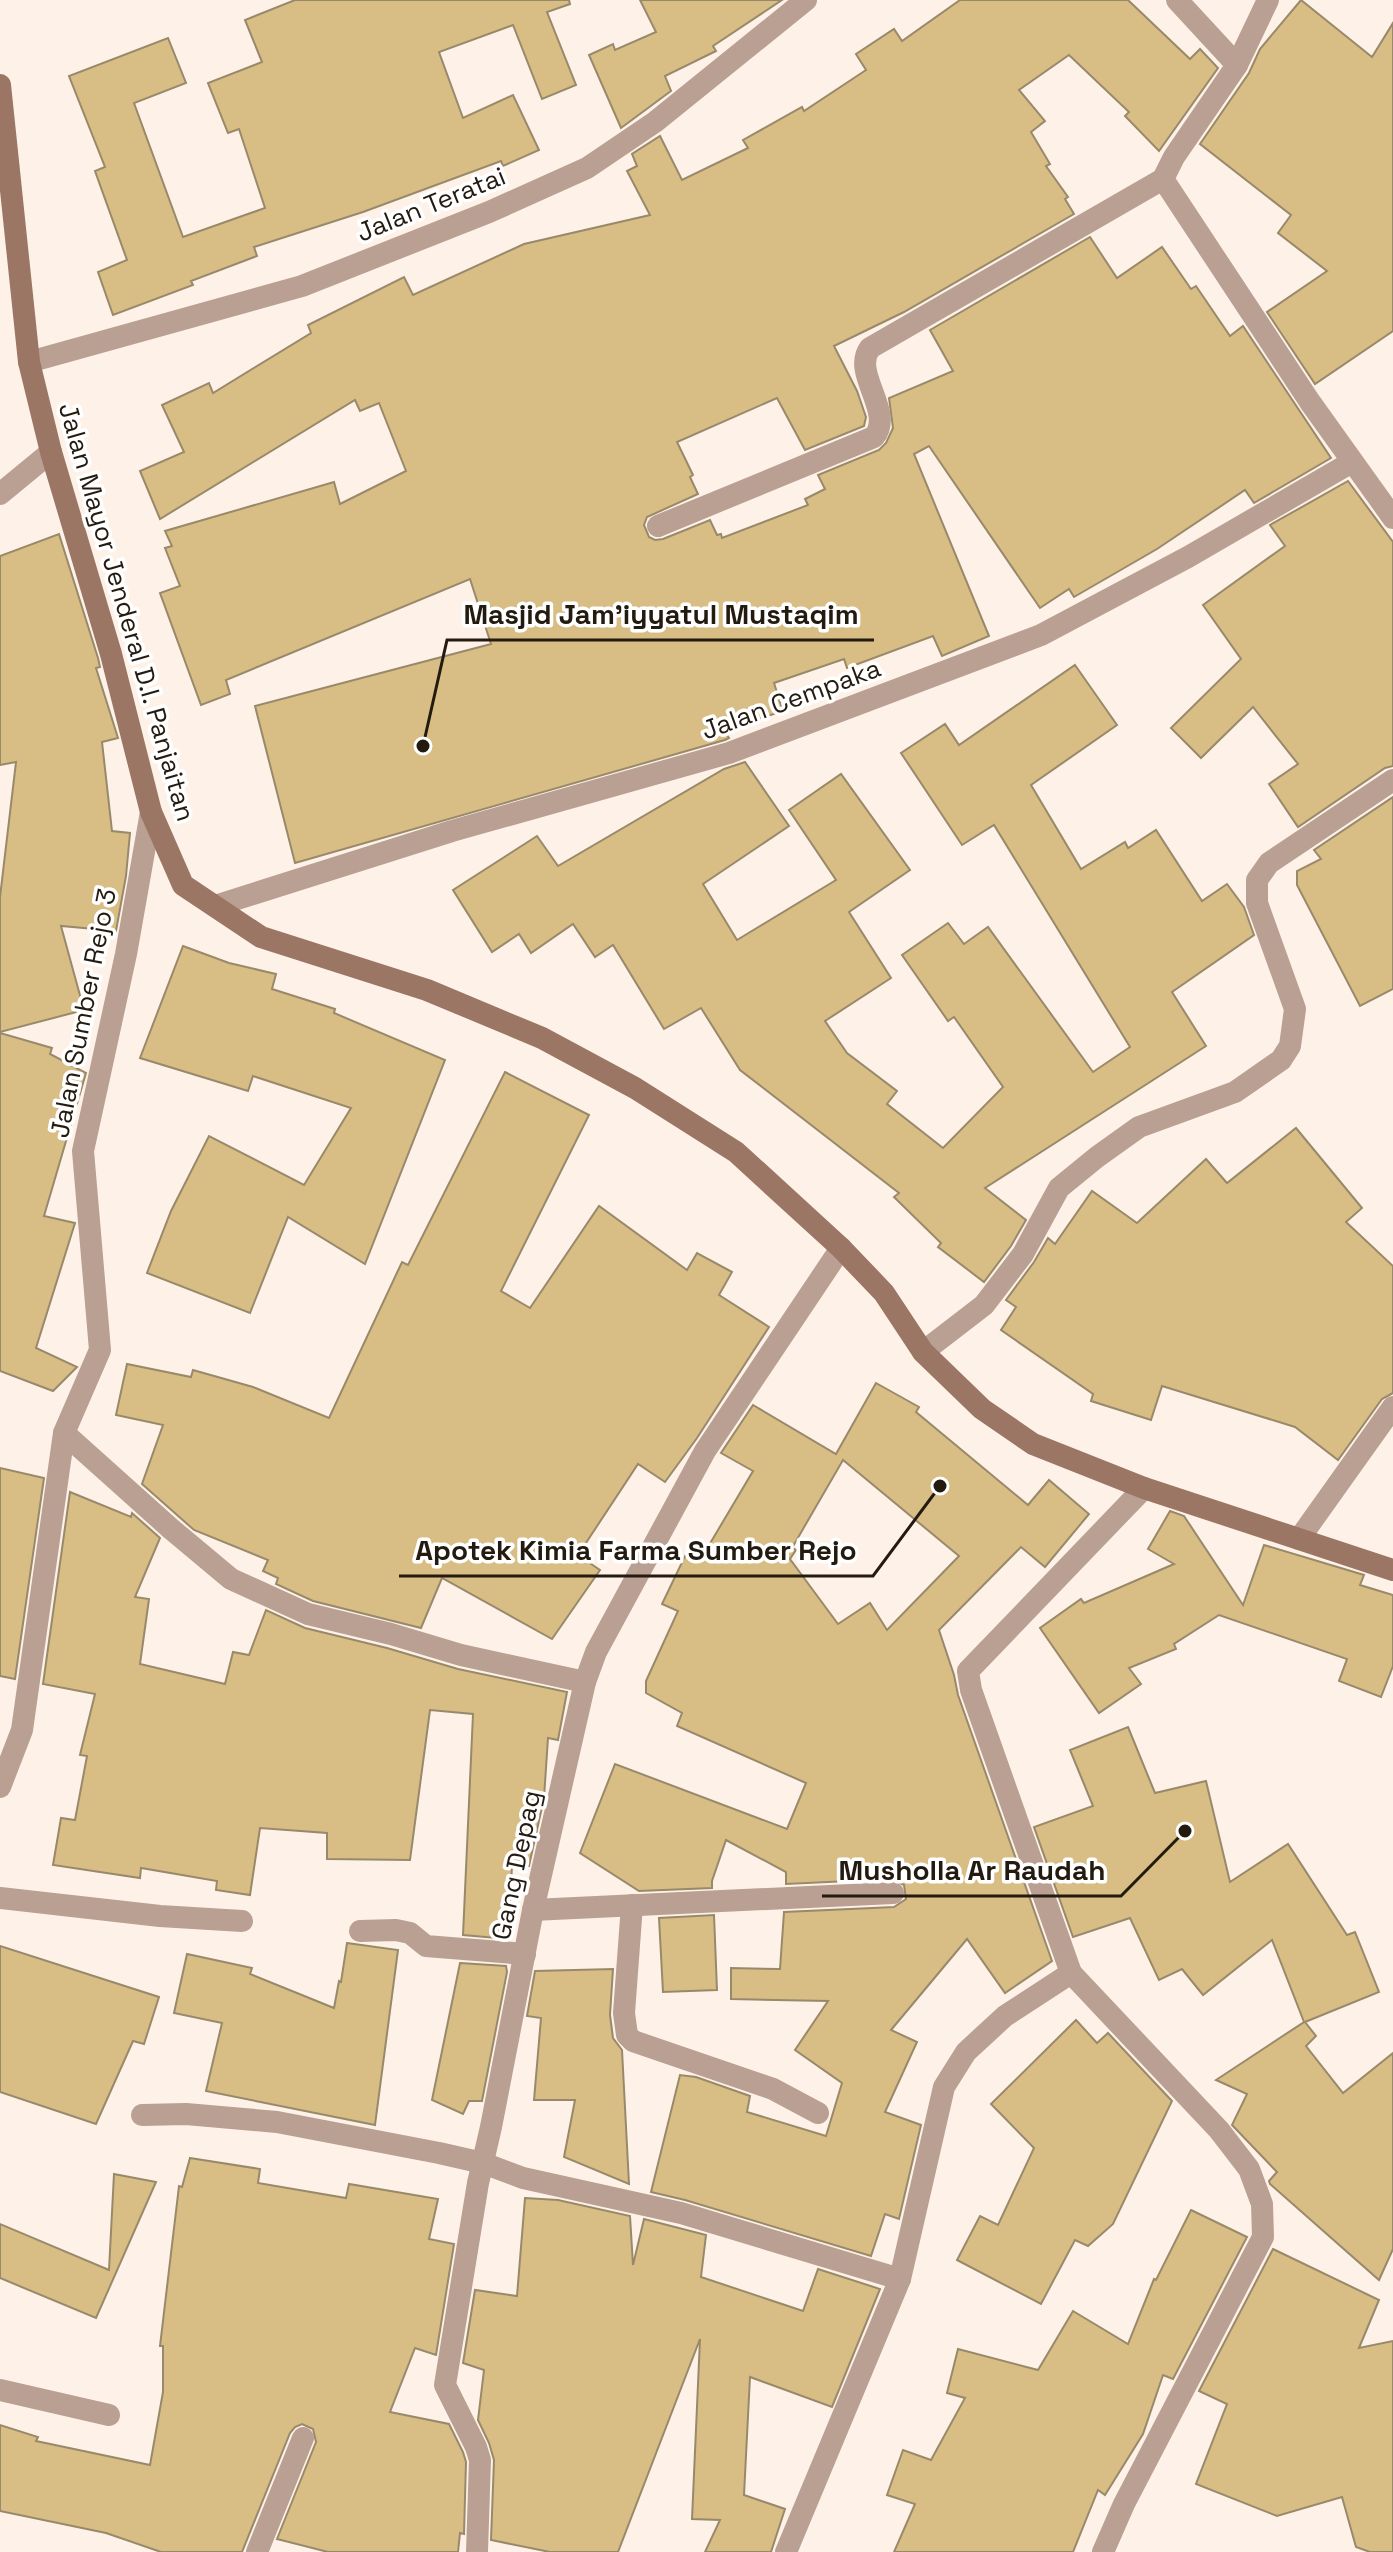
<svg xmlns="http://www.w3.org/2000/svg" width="1393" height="2552" font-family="'Space Grotesk',sans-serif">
<rect width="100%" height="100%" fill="#fef2e8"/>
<g fill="#d8bd84" stroke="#99896b" stroke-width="2" fill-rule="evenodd">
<polygon points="295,0 569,0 570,4 547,12 576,85 542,99 513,25 439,52 463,118 513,95 539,150 503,166 501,161 363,212 254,247 257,256 191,281 193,285 113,315 98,272 127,260 95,171 105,167 69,76 168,38 186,83 134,103 183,237 265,208 239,129 228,133 208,83 262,62 245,20"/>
<polygon points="640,0 782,0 713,46 716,51 665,76 671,91 621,128 589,55 613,44 615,50 656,32"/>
<polygon points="960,0 1128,0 1190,59 1200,49 1218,68 1159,151 1125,116 1129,112 1069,55 1019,90 1045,121 1031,132 1050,164 1046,166 1068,197 1065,199 1074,214 904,312 834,346 857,391 866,417 864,426 805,450 777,398 677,442 693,475 690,477 698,494 647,517 644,525 649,537 655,540 663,539 710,520 717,535 721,534 722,538 808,505 805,499 825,489 818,475 879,450 886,443 893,428 889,398 953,371 930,330 1090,237 1117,278 1162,247 1191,289 1196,286 1230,336 1243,326 1331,458 1254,503 1245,490 1157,549 1074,597 1069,589 1040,608 929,446 914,454 989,636 942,656 933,636 847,668 844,659 774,683 783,711 724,730 729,738 725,740 295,863 255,706 491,644 470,579 226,680 230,694 201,705 160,593 180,586 165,548 172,546 165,531 334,482 340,504 406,471 379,403 360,411 355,400 160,519 140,471 184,452 162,405 209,383 213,393 311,333 308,325 404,277 413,295 524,244 650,215 627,171 637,166 632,154 660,136 682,180 748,148 743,140 802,107 804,111 866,70 856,54 894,29 902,41"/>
<polygon points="1301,0 1372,57 1393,23 1393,331 1315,384 1267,312 1327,271 1278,233 1291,215 1200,144 1249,73 1260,49"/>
<polygon points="1348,481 1393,542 1393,766 1385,768 1298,827 1269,784 1298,764 1253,707 1201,758 1171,728 1241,659 1203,605 1285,546 1270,525"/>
<polygon points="59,534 98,658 100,667 96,668 118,738 102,742 112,831 130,833 126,876 116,931 61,926 84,1010 0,1032 0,897 16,762 0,765 0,556"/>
<polygon points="1075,665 1117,725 1031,785 1081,869 1125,842 1128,848 1156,830 1202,901 1227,884 1244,907 1254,935 1172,992 1206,1046 985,1188 1026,1220 1011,1246 984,1282 938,1247 941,1243 894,1197 899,1193 740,1070 701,1008 664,1029 613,945 595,957 573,924 531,953 519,934 492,952 453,890 537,836 558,866 724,769 745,762 789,826 703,884 737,940 836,880 789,810 841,774 910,870 849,912 891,978 825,1021 847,1053 897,1091 887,1104 943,1148 1003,1087 954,1017 948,1021 902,955 948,923 964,944 988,927 1093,1072 1130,1047 994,825 962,845 901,753 945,724 959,745"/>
<polygon points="1393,797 1393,989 1360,1006 1297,885 1297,871 1321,859 1314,850"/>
<polygon points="183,946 229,963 276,974 272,989 335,1009 334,1013 445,1060 365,1264 288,1217 250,1313 147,1273 171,1211 209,1136 304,1185 351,1108 253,1076 248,1091 140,1058"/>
<polygon points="0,1033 52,1048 50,1054 86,1073 44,1216 75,1223 36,1348 77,1367 53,1391 0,1371"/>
<polygon points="505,1072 589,1115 501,1291 530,1308 599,1206 687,1270 697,1253 732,1272 719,1295 769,1327 697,1438 665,1482 638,1464 578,1555 600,1570 552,1639 442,1578 421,1628 313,1601 276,1584 278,1578 263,1571 268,1560 194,1530 142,1484 163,1425 116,1415 127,1364 191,1377 193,1370 253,1387 329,1418 402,1262 408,1265"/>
<polygon points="1296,1128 1362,1208 1346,1222 1393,1266 1393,1393 1382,1399 1338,1460 1295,1427 1162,1386 1151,1420 1091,1401 1093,1394 1001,1330 1016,1307 1006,1300 1034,1262 1048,1238 1055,1244 1092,1191 1137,1223 1206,1159 1227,1183"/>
<path d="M 876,1383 L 919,1407 L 916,1412 L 1028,1505 L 1049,1480 L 1089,1514 L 1045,1567 L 1021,1547 L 939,1630 L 954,1675 L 958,1695 L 1052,1961 L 1005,1993 L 967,1939 L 891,2030 L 917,2042 L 885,2112 L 921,2125 L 899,2219 L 885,2214 L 871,2256 L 685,2200 L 651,2192 L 680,2075 L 696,2077 L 750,2096 L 747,2112 L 826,2136 L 842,2083 L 795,2050 L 828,2001 L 731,1999 L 731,1968 L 780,1969 L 784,1912 L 894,1907 L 906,1899 L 904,1885 L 892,1879 L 786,1884 L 786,1872 L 726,1840 L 712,1881 L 712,1888 L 639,1891 L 580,1853 L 615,1764 L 787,1829 L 806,1783 L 677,1726 L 682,1713 L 646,1693 L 646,1681 L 678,1611 L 662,1604 L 685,1556 L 699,1562 L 753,1471 L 721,1453 L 753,1405 L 836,1454 ZM 843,1460 L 959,1556 L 887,1630 L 870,1603 L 838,1624 L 790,1559 L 796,1550 L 792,1548 Z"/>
<polygon points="0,1468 44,1478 15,1679 0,1676"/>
<polygon points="70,1492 131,1517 132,1513 160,1538 135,1597 149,1599 140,1664 225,1684 233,1652 249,1655 266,1610 305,1628 387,1648 458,1669 567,1692 558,1740 548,1738 544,1798 529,1866 512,1866 508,1939 463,1935 473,1714 430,1710 410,1860 327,1859 327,1833 260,1828 250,1895 216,1890 217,1881 141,1868 140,1878 53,1865 61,1818 75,1820 87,1756 80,1755 95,1694 43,1684"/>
<polygon points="1170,1511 1184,1516 1243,1605 1264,1545 1364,1575 1360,1585 1393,1595 1393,1666 1381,1697 1339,1681 1347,1659 1219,1615 1174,1644 1176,1649 1129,1668 1141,1684 1099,1713 1040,1628 1081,1599 1084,1603 1174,1564 1148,1549"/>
<polygon points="1128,1727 1155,1793 1206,1781 1230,1882 1288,1844 1347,1935 1355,1932 1379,1992 1305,2022 1316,2036 1306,2046 1343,2093 1393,2053 1393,2249 1379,2280 1270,2184 1269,2181 1277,2172 1232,2125 1247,2094 1216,2080 1304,2022 1272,1940 1203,1995 1182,1969 1159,1980 1130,1918 1073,1937 1034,1827 1093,1806 1070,1750"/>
<polygon points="714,1915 717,1990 663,1992 659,1918"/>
<polygon points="347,1943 398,1950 375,2125 206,2091 222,2023 174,2013 187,1954 252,1968 250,1974 334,2008 339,1981 341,1982"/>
<polygon points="0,1946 159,1997 144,2044 133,2041 96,2124 0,2092"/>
<polygon points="460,1963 506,1966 507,1972 482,2101 469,2101 463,2114 432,2100"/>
<polygon points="613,1969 610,2015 613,2038 622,2050 629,2184 564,2157 575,2100 534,2100 541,2018 527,2016 535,1971"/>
<polygon points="1076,2020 1097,2043 1108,2033 1172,2101 1113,2224 1088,2246 1075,2240 1041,2304 957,2260 980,2216 998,2225 1034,2148 991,2104"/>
<polygon points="190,2158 260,2169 258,2183 346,2198 349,2184 438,2199 429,2239 454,2244 436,2355 415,2348 390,2412 449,2424 463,2452 466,2462 464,2534 460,2533 458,2552 328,2552 277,2539 316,2442 313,2429 302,2424 295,2427 290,2433 242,2552 161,2552 106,2533 0,2511 0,2425 38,2437 36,2441 150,2465 163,2392 163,2346 160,2346 179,2186 182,2187"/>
<polygon points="114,2174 156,2182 96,2318 0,2278 0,2224 109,2270"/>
<polygon points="525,2198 558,2200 630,2216 633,2265 644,2219 706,2235 701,2277 803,2311 818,2269 880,2289 832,2407 750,2377 744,2495 785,2509 771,2552 705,2552 720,2520 692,2519 700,2339 618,2552 550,2552 491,2540 494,2460 489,2443 478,2420 484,2370 463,2363 475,2290 517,2296"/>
<polygon points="1191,2210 1247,2237 1173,2379 1163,2375 1143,2434 1105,2495 1098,2490 1073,2552 894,2552 915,2504 887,2495 903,2450 931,2460 965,2398 947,2393 958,2349 1038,2370 1073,2311 1128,2344 1154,2279 1156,2280"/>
<polygon points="1273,2249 1379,2300 1359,2348 1393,2341 1393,2552 1370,2552 1356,2547 1342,2497 1277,2516 1196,2484 1227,2404 1199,2391"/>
</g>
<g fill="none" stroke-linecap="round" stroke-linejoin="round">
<polyline stroke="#ba9f93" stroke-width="22" points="64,1433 170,1528 231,1579 308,1614 391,1634 461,1655 585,1682"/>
<g stroke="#ba9f93" stroke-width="22">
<polyline points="1177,0 1237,65 1174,157 1163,179 1310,402 1393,518"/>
<polyline points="1237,65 1268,0"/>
<polyline points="29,362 302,286 489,212 587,168 655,122 806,0"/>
<polyline points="0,494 51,452"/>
<path d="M 658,526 L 874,437 C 895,412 851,373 870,348 L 1163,179"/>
<polyline points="215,906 452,831 729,753 1041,635 1188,557 1352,462"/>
<polyline points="923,1352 984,1305 1023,1254 1059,1188 1097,1157 1139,1127 1235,1092 1281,1060 1290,1046 1295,1009 1257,903 1257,880 1269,863 1393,780"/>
<polyline points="1299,1539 1393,1407"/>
<polyline points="0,1787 22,1730 64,1433 100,1350 83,1151 126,954 151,812"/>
<polyline points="0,1898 160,1916 242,1921"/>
<polyline points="632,1905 624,2013 627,2035 633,2041 773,2089 818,2113"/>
<polyline points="533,1910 893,1893"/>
<polyline points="360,1931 396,1930 410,1933 426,1946 525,1954"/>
<polyline points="142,2115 186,2114 277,2122 439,2153 483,2163 523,2178 681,2213 900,2279"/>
<polyline points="0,2390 109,2415"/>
<polyline points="257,2552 303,2438"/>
<polyline points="477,2552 480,2460 476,2447 445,2385 478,2183 491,2127 533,1910 585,1682 596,1652 705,1451 841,1248"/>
<polyline points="786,2552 900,2279 944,2087 966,2052 1005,2016 1071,1973"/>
<polyline points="1103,2552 1124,2504 1263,2237 1262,2204 1249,2169 1219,2130 1071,1973 971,1690 968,1671 1144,1488"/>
</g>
<polyline stroke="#9c7664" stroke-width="22" points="0,85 29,362 51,452 111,654 151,812 183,885 261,937 427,990 542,1038 635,1088 736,1152 841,1248 884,1293 923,1352 982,1409 1033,1444 1144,1488 1393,1570"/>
</g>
<g text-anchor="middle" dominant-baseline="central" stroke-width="7" stroke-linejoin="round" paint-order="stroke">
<g font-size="26" fill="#231a10" stroke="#fff">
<text transform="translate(431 204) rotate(-22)">Jalan Teratai</text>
<text transform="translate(127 612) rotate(74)">Jalan Mayor Jenderal D.I. Panjaitan</text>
<text transform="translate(791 699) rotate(-20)">Jalan Cempaka</text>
<text transform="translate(83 1013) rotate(-79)">Jalan Sumber Rejo 3</text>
<text transform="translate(516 1865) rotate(-78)">Gang Depag</text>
</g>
</g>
<path fill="none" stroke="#231a10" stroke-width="3" d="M423 746L447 640H874M940 1486L873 1576H399M1185 1831L1121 1896H822"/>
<g fill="#231a10" stroke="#fff" stroke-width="3">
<circle cx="423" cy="746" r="8"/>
<circle cx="940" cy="1486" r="8"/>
<circle cx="1185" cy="1831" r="8"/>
</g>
<g font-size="28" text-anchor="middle" font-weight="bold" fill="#231a10" stroke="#fff" stroke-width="7" stroke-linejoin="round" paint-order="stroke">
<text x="661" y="624">Masjid Jam'iyyatul Mustaqim</text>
<text x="636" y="1560">Apotek Kimia Farma Sumber Rejo</text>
<text x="972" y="1880">Musholla Ar Raudah</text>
</g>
</svg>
